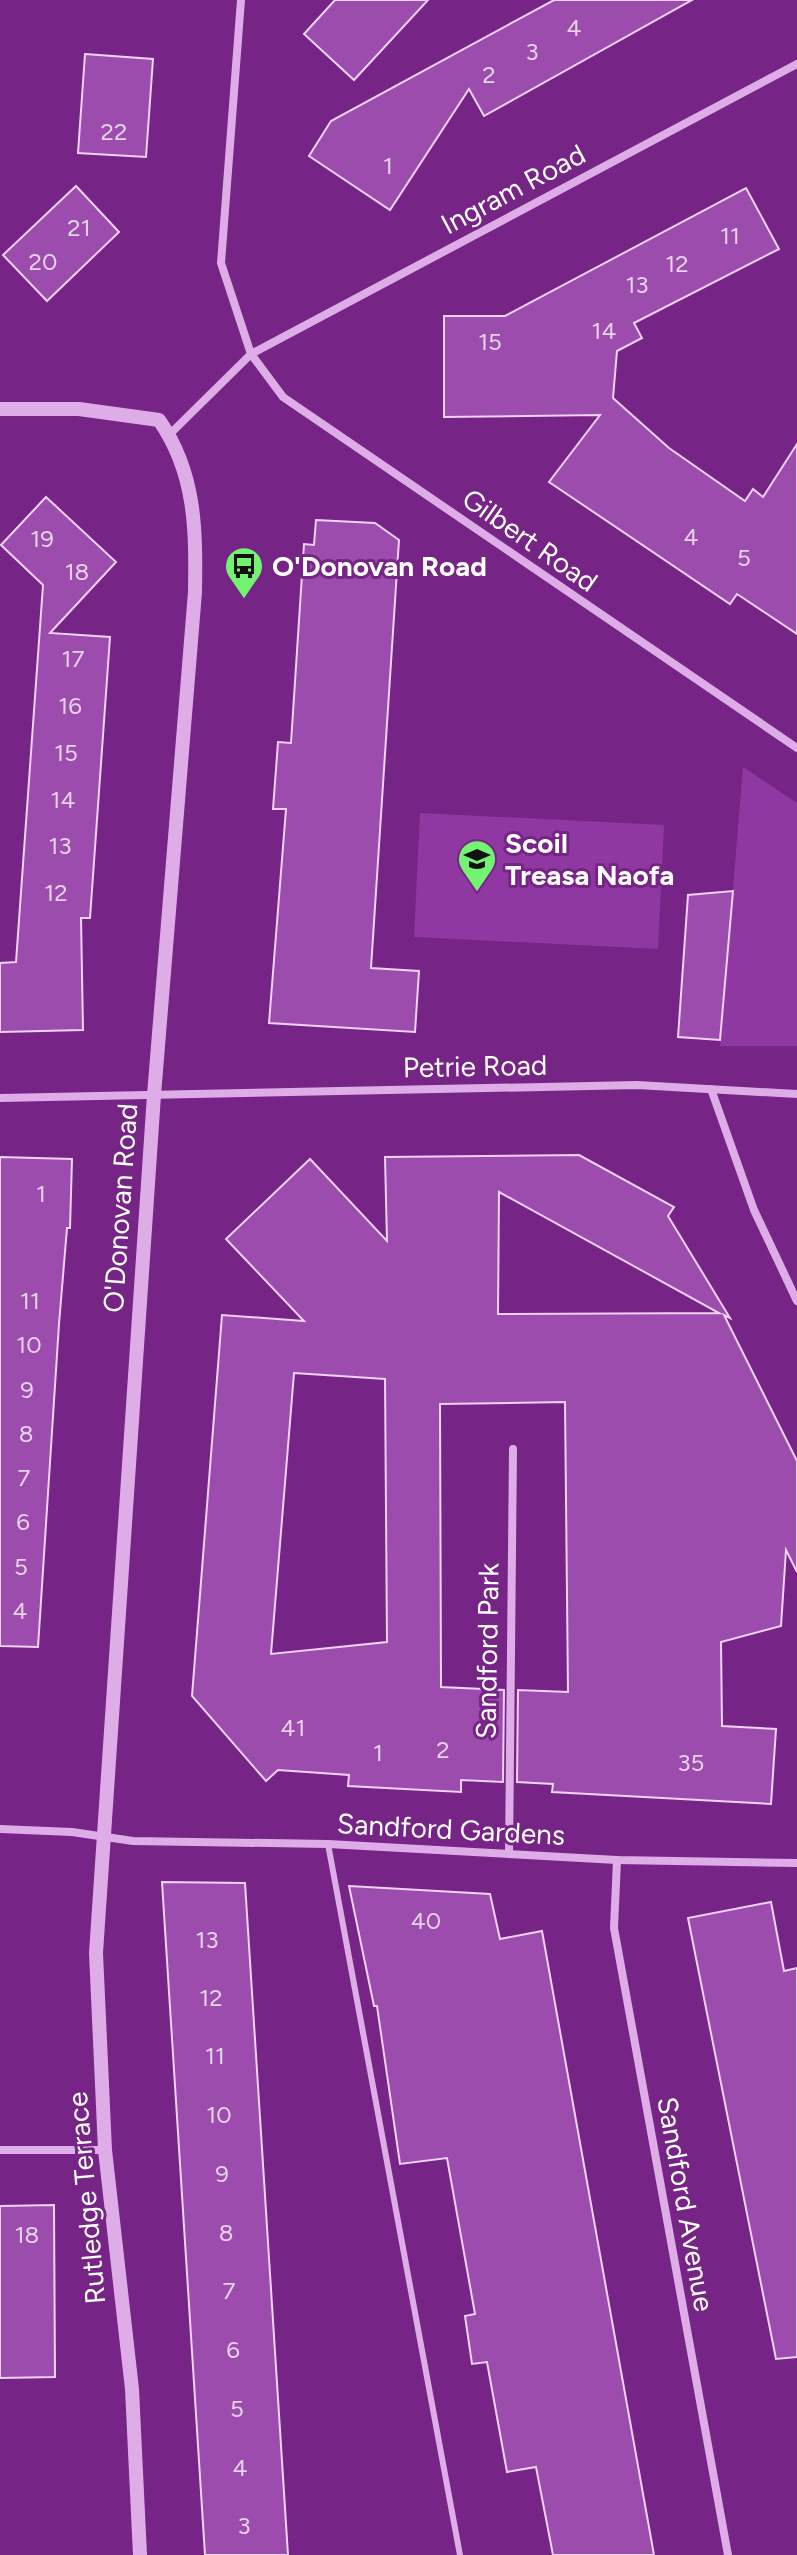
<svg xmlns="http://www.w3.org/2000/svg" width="797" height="2555" font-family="Figtree,sans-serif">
<rect width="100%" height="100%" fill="#762485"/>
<g fill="#9038a2">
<polygon points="743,767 797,803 797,1046 720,1046"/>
<polygon points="420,813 664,825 658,949 414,937"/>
</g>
<g fill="#9c4cad" stroke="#f0d1f7" stroke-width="2" fill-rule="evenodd">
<polygon points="335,0 428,0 354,80 304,34"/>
<polygon points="554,0 692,0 484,116 469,89 390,210 309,156 331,121"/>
<polygon points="85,54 153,59 146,157 78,153"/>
<polygon points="76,186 119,232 47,301 3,255"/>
<polygon points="746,188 779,249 634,323 642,338 617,351 613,398 669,448 745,501 753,489 763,497 797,444 797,634 737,594 730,604 549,482 600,415 444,417 444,316 505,316"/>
<polygon points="46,497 116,562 50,633 110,637 90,918 81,918 83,1030 0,1032 0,963 16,962 43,585 1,545"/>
<polygon points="316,520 375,523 399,540 371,968 419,971 415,1032 269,1023 286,809 273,809 278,742 291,743 304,544 314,545"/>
<polygon points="733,891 720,1040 678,1037 688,895"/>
<path d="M 579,1155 L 674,1207 L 668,1216 L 730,1318 L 724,1315 L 797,1461 L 797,1572 L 786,1550 L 781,1626 L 721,1642 L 722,1726 L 776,1729 L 771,1804 L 552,1792 L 553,1784 L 517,1782 L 518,1690 L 568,1692 L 565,1402 L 440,1404 L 441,1687 L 504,1690 L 503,1782 L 461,1780 L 461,1792 L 348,1786 L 349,1775 L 278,1770 L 266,1781 L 192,1696 L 222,1315 L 304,1321 L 226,1239 L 310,1159 L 387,1241 L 385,1157 ZM 499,1192 L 719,1313 L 498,1314 ZM 294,1373 L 385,1379 L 387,1642 L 271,1654 Z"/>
<polygon points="0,1157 72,1159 70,1228 67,1228 59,1324 38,1647 0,1646"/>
<polygon points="162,1882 245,1883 288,2555 205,2555"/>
<polygon points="349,1886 490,1894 500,1939 542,1931 654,2555 553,2555 536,2467 507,2472 487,2362 472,2364 465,2316 475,2314 447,2158 400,2164 377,2006 374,2006"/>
<polygon points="771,1902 784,1971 797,1968 797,2357 776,2359 688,1918"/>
<polygon points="54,2205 55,2377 0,2378 0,2206"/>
</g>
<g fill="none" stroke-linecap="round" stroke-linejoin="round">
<polyline stroke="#deade8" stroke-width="6" points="328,1844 460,2555"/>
<g stroke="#deade8" stroke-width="8">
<polyline points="241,0 221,263 251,354 283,397 797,748"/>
<polyline points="169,435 251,354 797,64"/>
<polyline points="711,1089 754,1210 797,1301"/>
<polyline points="0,1098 637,1085 797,1094"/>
<polyline points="0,1829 72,1832 133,1841 328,1844 617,1860 797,1863"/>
<polyline points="509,1854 513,1449"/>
<polyline points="617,1860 614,1928 728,2555"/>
<polyline points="0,2150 105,2150"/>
</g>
<path stroke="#deade8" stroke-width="14" d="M 0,409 L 79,409 L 159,420 C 196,473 196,530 195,592 L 154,1095 L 96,1953 L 105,2150 L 132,2389 L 140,2555"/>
</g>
<defs>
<g id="bus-pin" transform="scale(2)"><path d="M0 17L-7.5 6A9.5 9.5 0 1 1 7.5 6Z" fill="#72f371" stroke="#762485"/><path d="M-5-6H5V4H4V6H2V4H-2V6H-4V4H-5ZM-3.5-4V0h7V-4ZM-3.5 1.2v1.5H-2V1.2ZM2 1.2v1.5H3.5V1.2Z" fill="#111"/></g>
<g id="school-pin" transform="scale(2)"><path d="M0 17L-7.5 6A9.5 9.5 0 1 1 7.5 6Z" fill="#72f371" stroke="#762485"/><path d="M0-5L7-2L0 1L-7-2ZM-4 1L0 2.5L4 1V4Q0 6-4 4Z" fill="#111"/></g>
</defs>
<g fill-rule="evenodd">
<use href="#bus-pin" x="244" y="566"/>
<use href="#school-pin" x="477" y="859"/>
</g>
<g text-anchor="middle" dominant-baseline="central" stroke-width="6" stroke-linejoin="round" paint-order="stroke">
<g font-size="24" fill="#e6d2ea">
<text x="574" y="27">4</text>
<text x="532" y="51">3</text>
<text x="489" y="74">2</text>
<text x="114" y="131">22</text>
<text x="388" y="165">1</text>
<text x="79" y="227">21</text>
<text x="730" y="235">11</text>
<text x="43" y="261">20</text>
<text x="677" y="263">12</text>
<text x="637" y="284">13</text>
<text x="604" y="330">14</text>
<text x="490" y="341">15</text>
<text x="691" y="536">4</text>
<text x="42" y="538">19</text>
<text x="744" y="557">5</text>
<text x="77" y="571">18</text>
<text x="73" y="658">17</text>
<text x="70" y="705">16</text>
<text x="66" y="752">15</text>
<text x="63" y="799">14</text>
<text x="60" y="845">13</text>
<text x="56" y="892">12</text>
<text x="41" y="1193">1</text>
<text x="30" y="1300">11</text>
<text x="29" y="1344">10</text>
<text x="27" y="1389">9</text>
<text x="26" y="1433">8</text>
<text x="24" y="1477">7</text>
<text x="23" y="1521">6</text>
<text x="21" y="1566">5</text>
<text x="20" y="1610">4</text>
<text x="293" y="1727">41</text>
<text x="443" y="1749">2</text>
<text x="378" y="1752">1</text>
<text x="691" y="1762">35</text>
<text x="426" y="1920">40</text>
<text x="207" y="1939">13</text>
<text x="211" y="1997">12</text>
<text x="215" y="2055">11</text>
<text x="219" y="2114">10</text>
<text x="222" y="2173">9</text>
<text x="226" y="2232">8</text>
<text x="27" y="2234">18</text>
<text x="229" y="2290">7</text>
<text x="233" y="2349">6</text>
<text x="237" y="2408">5</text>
<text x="240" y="2467">4</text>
<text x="244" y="2525">3</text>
</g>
<g font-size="28" fill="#fff" stroke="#762485">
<text transform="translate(513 189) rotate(-28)">Ingram Road</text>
<text transform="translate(530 540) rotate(35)">Gilbert Road</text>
<text transform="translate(475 1066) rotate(-1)">Petrie Road</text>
<text transform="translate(120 1208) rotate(-86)">O'Donovan Road</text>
<text transform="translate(487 1651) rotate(-89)">Sandford Park</text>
<text transform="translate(451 1829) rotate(3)">Sandford Gardens</text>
<text transform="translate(86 2198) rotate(-95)">Rutledge Terrace</text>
<text transform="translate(686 2204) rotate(80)">Sandford Avenue</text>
</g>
<g font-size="28" font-weight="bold" fill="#fff" stroke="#762485" text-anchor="start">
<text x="272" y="566">O'Donovan Road</text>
<text x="505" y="843">Scoil<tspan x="505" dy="32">Treasa Naofa</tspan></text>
</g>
</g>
</svg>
